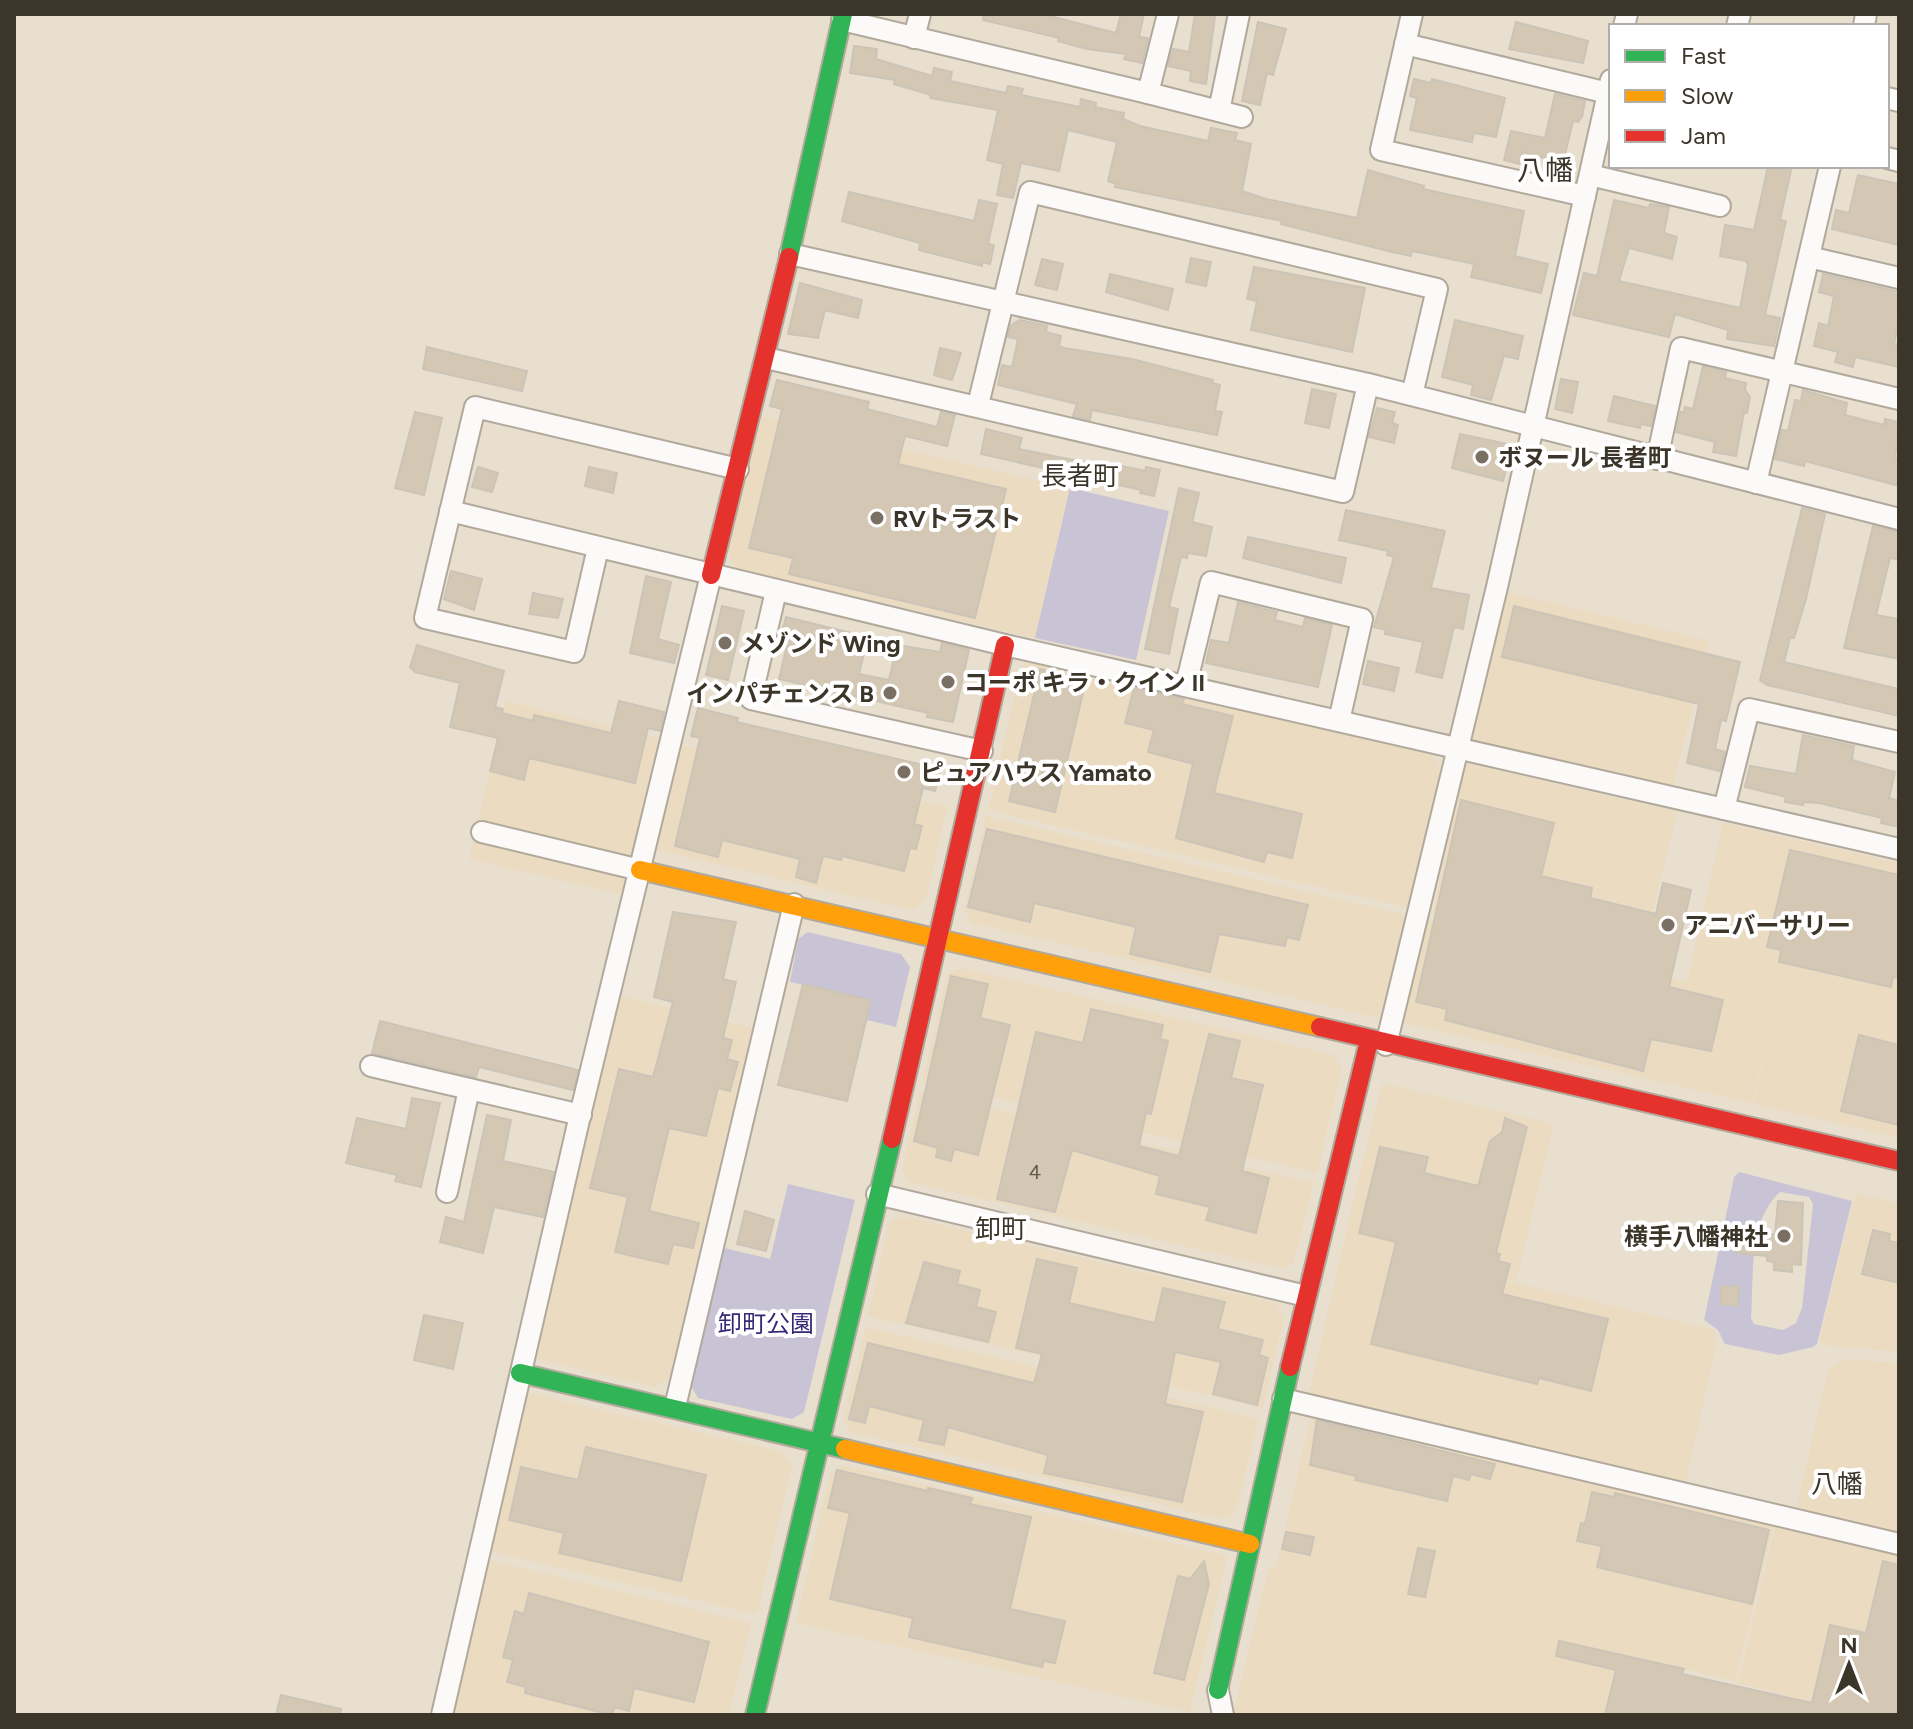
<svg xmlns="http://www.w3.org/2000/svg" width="1913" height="1729" font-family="Figtree,'Noto Sans JP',sans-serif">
<rect width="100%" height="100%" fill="#e9dfcf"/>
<g fill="#ebdbc0">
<polygon points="760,416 1070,488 1035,638 735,568 728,552"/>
<polygon points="1506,592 1710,641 1673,786 1471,739"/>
<polygon points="1028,660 1432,755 1440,767 1409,908 988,810 1021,669"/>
<polygon points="506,701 663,739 625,895 469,859"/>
<polygon points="681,745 947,807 926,900 912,910 656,850"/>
<polygon points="1466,763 1677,812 1640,963 1433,911"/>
<polygon points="986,816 1406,915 1383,1019 972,923 964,911"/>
<polygon points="1723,823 1899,863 1899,1138 1754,1104 1775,1003 1752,1103 1403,1023 1428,921 1687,982"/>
<polygon points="961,968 1334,1055 1342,1068 1317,1173 923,1081 947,975"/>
<polygon points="620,996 752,1028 669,1379 656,1387 540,1360 533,1352"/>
<polygon points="1382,1083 1554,1124 1516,1282 1344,1241"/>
<polygon points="920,1092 1314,1183 1294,1262 1283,1269 909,1182 902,1169"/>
<polygon points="1856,1193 1899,1204 1899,1352 1829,1346 1819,1342"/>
<polygon points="902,1216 1275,1303 1284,1317 1263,1408 868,1316 889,1223"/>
<polygon points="1344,1242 1715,1330 1716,1345 1685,1485 1311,1398 1309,1394"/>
<polygon points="866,1327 1259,1419 1236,1512 1223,1519 851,1432 843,1420"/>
<polygon points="1847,1359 1899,1363 1899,1534 1796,1510 1828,1370"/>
<polygon points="524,1392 783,1452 792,1465 758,1609 751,1613 488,1551"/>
<polygon points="1311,1416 1774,1524 1735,1681 1685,1669 1675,1715 1233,1715 1269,1566 1276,1568"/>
<polygon points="843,1465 1223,1555 1227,1558 1190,1712 796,1623 830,1474"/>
<polygon points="1778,1515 1899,1543 1899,1715 1797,1715 1800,1699 1738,1683"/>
<polygon points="489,1560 751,1623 729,1715 450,1715"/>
</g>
<g fill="#c8c4d6" fill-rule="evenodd">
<polygon points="1070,488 1169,511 1136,660 1035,638"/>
<polygon points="808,932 901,954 910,967 896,1027 867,1020 871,1000 790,982 798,939"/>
<path d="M 1739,1172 L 1852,1201 L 1817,1344 L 1813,1347 L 1779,1355 L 1725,1344 L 1718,1330 L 1704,1320 L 1734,1177 ZM 1780,1192 L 1809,1197 L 1813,1204 L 1802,1308 L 1796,1323 L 1783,1330 L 1754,1324 L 1751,1318 C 1754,1278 1748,1220 1780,1192 Z"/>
<polygon points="788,1184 855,1200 804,1412 792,1419 698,1398 691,1386 724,1248 770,1259"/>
</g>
<g fill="#d4c8b4" stroke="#cbc4b7" stroke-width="2">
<polygon points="984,14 1042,14 1116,33 1121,14 1144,14 1139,37 1148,38 1142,63 1124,59 1126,54 1087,49 1058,41 1059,38 983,20"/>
<polygon points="1195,14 1215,16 1206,84 1190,81 1191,71 1168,66 1173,49 1189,52"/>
<polygon points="1258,22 1286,29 1273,75 1267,73 1260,105 1242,101"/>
<polygon points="1516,22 1588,41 1583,63 1509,49"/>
<polygon points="854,46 877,49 876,59 932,76 934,68 952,72 950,81 1006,93 1008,86 1023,89 1021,95 1080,107 1081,99 1096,103 1095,107 1124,113 1123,119 1140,126 1208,141 1211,128 1237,133 1235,140 1251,144 1242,191 1266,199 1357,218 1368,170 1424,186 1423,189 1524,211 1515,256 1548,264 1541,293 1471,277 1474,264 1412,251 1411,256 1392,252 1281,224 1282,221 1115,187 1116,184 1108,181 1117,142 1068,130 1059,171 1021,163 1013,198 997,195 1003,164 987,160 998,110 930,98 931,95 894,84 895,80 850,73"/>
<polygon points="1414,79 1431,83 1432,79 1505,98 1496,137 1474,133 1472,142 1410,130 1417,98 1410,96"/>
<polygon points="1555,94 1585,101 1582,117 1578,122 1573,121 1563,163 1522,152 1520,164 1504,160 1511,131 1545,138"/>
<polygon points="1768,166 1792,166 1780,220 1786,221 1765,315 1780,318 1774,346 1727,339 1728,330 1675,314 1669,337 1573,315 1584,273 1597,276 1614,200 1649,208 1650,204 1669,207 1664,233 1677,237 1672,259 1629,248 1619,281 1740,308 1748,266 1746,261 1720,256 1725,225 1754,230"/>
<polygon points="1858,175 1899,184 1899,245 1832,229 1836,210 1849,213"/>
<polygon points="849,192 974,221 979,200 997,204 988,244 994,245 990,264 982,262 982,266 919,250 920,243 842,221"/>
<polygon points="1191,258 1211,262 1206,286 1186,282"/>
<polygon points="1042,259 1063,264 1057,290 1035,285"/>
<polygon points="1254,267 1365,288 1352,352 1251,330 1257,301 1247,299"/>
<polygon points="1110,274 1173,289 1168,310 1106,292"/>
<polygon points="1823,274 1896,291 1899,318 1894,344 1899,345 1899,367 1855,357 1853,367 1835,362 1838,352 1814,346 1819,323 1828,326 1834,296 1819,292"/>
<polygon points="800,283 862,300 858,318 825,310 818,338 788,334"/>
<polygon points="1020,320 1047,326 1046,332 1061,336 1059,346 1064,348 1132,359 1213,380 1212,383 1220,385 1215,411 1222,412 1217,435 1092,410 1090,420 1073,416 1077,404 998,385 1002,365 1012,367 1018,339 1008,337 1011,325"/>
<polygon points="1455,320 1523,336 1518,359 1504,356 1491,400 1471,395 1473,385 1442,377"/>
<polygon points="427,347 527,371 522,391 423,369"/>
<polygon points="940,348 961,353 952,380 934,375"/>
<polygon points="1703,366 1726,372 1725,378 1746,383 1745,390 1750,397 1747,413 1744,412 1736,456 1713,452 1715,442 1676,432 1681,412 1684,412 1685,407 1693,409"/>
<polygon points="1561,379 1578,382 1572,413 1555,409"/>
<polygon points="777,380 869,402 867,409 937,427 941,412 955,415 947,446 905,436 898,464 1006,489 975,618 789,574 793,558 749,548 782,409 770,406"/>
<polygon points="1312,389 1336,394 1329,428 1305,423"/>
<polygon points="1803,390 1847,403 1845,415 1884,425 1885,419 1899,422 1895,458 1899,459 1899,486 1805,461 1804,466 1775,459 1782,430 1788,431 1795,400 1801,401"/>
<polygon points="1614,396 1655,406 1651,426 1641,424 1640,428 1608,421"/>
<polygon points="1377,408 1395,412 1392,423 1398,425 1394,443 1369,437"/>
<polygon points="415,412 442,418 424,495 395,488"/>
<polygon points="986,429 1022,438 1019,449 1103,466 1104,462 1145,471 1146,467 1160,470 1154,496 1140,493 1141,490 981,454"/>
<polygon points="1460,434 1512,445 1503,481 1452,468"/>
<polygon points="478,467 498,473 492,492 472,487"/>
<polygon points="589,467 617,473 613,493 585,486"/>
<polygon points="1179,488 1199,493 1192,522 1212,527 1206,556 1188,553 1187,558 1181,557 1169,607 1178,609 1169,654 1145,649"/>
<polygon points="1802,508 1825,514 1806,599 1794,638 1790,638 1784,662 1899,689 1899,716 1767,685 1760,680"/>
<polygon points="1346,510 1445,531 1431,588 1469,595 1463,629 1454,627 1442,678 1416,672 1423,642 1385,634 1386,630 1374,627 1394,557 1387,555 1388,551 1339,540"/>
<polygon points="1873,526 1899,532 1899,560 1890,558 1876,615 1899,619 1899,659 1844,648"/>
<polygon points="1248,537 1346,558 1341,583 1243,558"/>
<polygon points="451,571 482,579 474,610 444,599"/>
<polygon points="646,576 671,582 658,639 679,645 674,663 630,653"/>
<polygon points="533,593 563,599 558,618 529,614"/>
<polygon points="1238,602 1277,612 1275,620 1303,627 1305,618 1332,625 1318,687 1206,663 1211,640 1229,643"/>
<polygon points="722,606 744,611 728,680 706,675"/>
<polygon points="1514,606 1740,662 1726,721 1721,720 1715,749 1725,752 1720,771 1687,763 1699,704 1502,657"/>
<polygon points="786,617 868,637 859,674 889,680 897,645 940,652 942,643 969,650 953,722 927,717 928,713 779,679 788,641 780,639"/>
<polygon points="417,645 504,671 495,707 503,709 502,713 533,721 534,715 611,733 619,701 664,712 660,731 648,728 635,783 529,758 524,780 490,771 498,738 450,727 460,683 415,672 410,667"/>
<polygon points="1368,661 1399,668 1394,691 1363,684"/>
<polygon points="1040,669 1086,680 1055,812 1009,801"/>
<polygon points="1134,688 1184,699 1182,704 1233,716 1214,793 1302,814 1292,858 1267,852 1264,862 1176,838 1193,764 1148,752 1154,730 1125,723"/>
<polygon points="698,708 738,718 737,722 941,769 935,791 923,788 914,824 922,826 916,849 910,848 904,871 842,856 841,860 823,856 816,883 796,877 800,859 722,840 718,857 675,846 700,738 691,736"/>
<polygon points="1803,735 1854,746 1852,760 1895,772 1889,798 1899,801 1899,827 1881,823 1882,818 1819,803 1804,802 1803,805 1785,802 1786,797 1745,787 1750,766 1796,774"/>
<polygon points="1461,800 1554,823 1541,876 1592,888 1590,898 1656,914 1663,883 1691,890 1669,987 1723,1000 1711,1051 1651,1039 1643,1071 1445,1020 1447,1009 1416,1002"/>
<polygon points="987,829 1308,905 1299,940 1287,937 1285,946 1219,934 1210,972 1130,954 1136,927 1034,903 1030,922 968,907"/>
<polygon points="1790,850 1899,875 1899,978 1893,977 1891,987 1779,962 1781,950 1767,947"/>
<polygon points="673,912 736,922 723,979 736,982 723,1038 732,1040 727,1059 738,1062 730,1091 718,1088 706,1136 669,1128 649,1211 699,1223 693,1248 673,1244 668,1264 615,1252 628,1197 590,1188 619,1069 653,1077 673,1002 654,997"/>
<polygon points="951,976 988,984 980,1018 1010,1025 978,1155 954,1149 951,1161 936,1157 938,1148 914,1141"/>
<polygon points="803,984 871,1000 847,1101 778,1085"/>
<polygon points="1091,1009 1163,1025 1160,1039 1168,1041 1151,1114 1146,1113 1139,1146 1179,1156 1209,1034 1240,1041 1231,1078 1263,1085 1242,1171 1269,1178 1256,1233 1206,1220 1210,1207 1156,1194 1160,1176 1072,1150 1055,1212 997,1199 1036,1032 1083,1043"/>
<polygon points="380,1021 578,1070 573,1090 479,1067 476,1077 372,1053"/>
<polygon points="1859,1035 1899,1045 1899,1125 1841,1111"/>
<polygon points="412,1098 440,1103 421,1187 395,1181 397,1175 346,1163 357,1118 406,1129"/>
<polygon points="487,1115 511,1120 503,1161 554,1172 543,1217 494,1207 483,1253 440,1242 446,1217 464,1222"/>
<polygon points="1505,1118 1527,1127 1496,1253 1500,1254 1498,1261 1510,1264 1502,1294 1608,1319 1591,1391 1539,1378 1537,1384 1371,1344 1396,1242 1359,1233 1380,1147 1428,1157 1424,1173 1478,1186 1490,1141 1502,1132"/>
<polygon points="1778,1201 1803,1203 1801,1265 1792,1264 1792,1272 1774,1270 1774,1262 1767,1261 1767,1256 1736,1253 1738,1233 1775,1234"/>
<polygon points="745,1211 774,1220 766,1251 737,1244"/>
<polygon points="1873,1230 1890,1234 1889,1241 1899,1243 1899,1283 1862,1274"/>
<polygon points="1037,1259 1077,1268 1069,1303 1155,1323 1163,1288 1225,1302 1218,1329 1263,1340 1259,1355 1268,1358 1257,1405 1213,1394 1221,1362 1175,1352 1165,1404 1203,1412 1182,1502 1044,1473 1048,1455 948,1427 944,1445 919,1440 924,1420 869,1406 865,1423 849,1419 868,1343 1034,1383 1042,1354 1016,1348"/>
<polygon points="924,1262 960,1271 957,1284 980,1290 976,1307 996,1312 988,1342 906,1323"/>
<polygon points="1721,1286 1739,1286 1738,1306 1721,1305"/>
<polygon points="424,1315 463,1323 453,1369 414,1360"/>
<polygon points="1317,1420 1495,1464 1490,1479 1471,1474 1469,1480 1453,1476 1447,1501 1355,1480 1356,1476 1310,1465"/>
<polygon points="586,1447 706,1475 681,1581 559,1553 564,1533 509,1520 521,1467 578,1480"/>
<polygon points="837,1470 928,1491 928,1488 972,1498 970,1504 1031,1517 1010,1609 1065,1621 1055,1663 1044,1661 1042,1667 909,1637 913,1618 830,1599 850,1513 828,1508"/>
<polygon points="1592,1492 1614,1497 1615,1493 1769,1530 1752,1604 1597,1567 1602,1546 1577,1541 1581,1523 1585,1524"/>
<polygon points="1286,1532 1314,1537 1310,1555 1282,1549"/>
<polygon points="1418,1548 1435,1551 1425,1597 1408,1594"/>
<polygon points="1204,1561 1209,1584 1184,1680 1154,1673 1178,1576 1190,1579"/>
<polygon points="1883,1561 1899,1565 1899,1715 1605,1715 1616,1670 1556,1656 1559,1641 1684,1669 1682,1674 1812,1703 1830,1625 1866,1633"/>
<polygon points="529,1593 709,1642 694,1702 634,1688 629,1711 615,1707 611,1715 525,1693 526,1687 507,1682 513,1660 503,1657 515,1611 524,1614"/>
<polygon points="281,1695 341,1709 340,1715 276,1715"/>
</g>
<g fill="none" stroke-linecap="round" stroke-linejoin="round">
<g stroke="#b1a99c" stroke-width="24">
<g id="street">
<polyline points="1412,14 1381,150 1585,196"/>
<polyline points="842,20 1148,93 1168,14"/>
<polyline points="1624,26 1627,14"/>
<polyline points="1737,26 1740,14"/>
<polyline points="1864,26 1866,14"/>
<polyline points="914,38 920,14"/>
<polyline points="1405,44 1608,93"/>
<polyline points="1148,93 1242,117"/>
<polyline points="1887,98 1899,101"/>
<polyline points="1219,111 1239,14"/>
<polyline points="1887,158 1899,161"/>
<polyline points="1590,175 1720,206"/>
<polyline points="790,254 1368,384 1899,519"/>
<polyline points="1809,257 1899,278"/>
<polyline points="766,358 1343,492 1368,384"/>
<polyline points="978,405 1030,192 1437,289 1412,395"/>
<polyline points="1657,459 1681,348 1899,399"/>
<polyline points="1756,483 1830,166"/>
<polyline points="450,511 1005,645 1899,849"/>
<polyline points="598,548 574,652 425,618 475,407 738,469"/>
<polyline points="776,591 751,699 982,751"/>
<polyline points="1186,685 1211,582 1362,619 1339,721"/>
<polyline points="1724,809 1749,709 1899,742"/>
<polyline points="482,832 640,870"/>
<polyline points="1386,1045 1497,587 1611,80"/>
<polyline points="371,1066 581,1115"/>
<polyline points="447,1192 469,1089"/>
<polyline points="877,1194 1306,1296"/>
<polyline points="1283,1399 1899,1544"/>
<polyline points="675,1407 794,904"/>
<polyline points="1218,1690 1223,1715"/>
<polyline points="442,1715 581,1111 711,575"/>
</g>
</g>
<g stroke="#b1a99c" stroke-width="22">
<g id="fast">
<polyline points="789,257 843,14"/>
<polyline points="520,1373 845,1449"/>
<polyline points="1218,1690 1290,1367"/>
<polyline points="755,1715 892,1139"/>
</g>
</g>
<g stroke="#b1a99c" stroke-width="22">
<g id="slow">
<polyline points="640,870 1320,1027"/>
<polyline points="845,1449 1250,1544"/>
</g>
</g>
<g stroke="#b1a99c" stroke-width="22">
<g id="jam">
<polyline points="711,575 789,257"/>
<polyline points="1320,1027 1899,1161"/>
<polyline points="892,1139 1005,645"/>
<polyline points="1290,1367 1369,1041"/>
</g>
</g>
<use href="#street" stroke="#fcfaf8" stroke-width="20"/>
<use href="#fast" stroke="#30b455" stroke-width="18"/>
<use href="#slow" stroke="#ff9f0a" stroke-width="18"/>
<use href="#jam" stroke="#e5322d" stroke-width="18"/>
</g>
<g fill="#797063" stroke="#fff" stroke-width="3">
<circle cx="1482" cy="457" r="8"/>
<circle cx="877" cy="518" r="8"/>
<circle cx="725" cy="643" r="8"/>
<circle cx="948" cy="682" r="8"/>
<circle cx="890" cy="693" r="8"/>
<circle cx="904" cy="772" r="8"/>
<circle cx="1668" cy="925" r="8"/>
<circle cx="1784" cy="1236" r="8"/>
</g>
<g text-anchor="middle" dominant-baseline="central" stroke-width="8" stroke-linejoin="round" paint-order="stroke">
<g font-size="20" fill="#635a4c">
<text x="1035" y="1172">4</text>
</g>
<g font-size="24" font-weight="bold" fill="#3c3529" stroke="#fff" text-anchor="start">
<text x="1498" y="457">ボヌール 長者町</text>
<text x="893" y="518">RVトラスト</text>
<text x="741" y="643">メゾンド Wing</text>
<text x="964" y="682">コーポ キラ・クイン II</text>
<text x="874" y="693" text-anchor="end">インパチェンス B</text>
<text x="920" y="772">ピュアハウス Yamato</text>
<text x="1684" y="925">アニバーサリー</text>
<text x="1768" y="1236" text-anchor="end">横手八幡神社</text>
</g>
<g font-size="24" fill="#342975" stroke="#fff">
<text x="766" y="1323">卸町公園</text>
</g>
<g font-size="26" fill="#3c3529" stroke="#fff">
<text x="1080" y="476">長者町</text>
<text x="1001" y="1229">卸町</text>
<text x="1837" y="1484">八幡</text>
</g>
<g font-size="28" fill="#3c3529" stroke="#fff">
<text x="1545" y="170">八幡</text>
</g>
</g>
<rect width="1913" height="1729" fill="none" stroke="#3c3529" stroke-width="32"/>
<rect x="1609" y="24" width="280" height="144" fill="#ffffff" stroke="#b1aea9" stroke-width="2"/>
<rect x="1625" y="50" width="40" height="12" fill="#30b455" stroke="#b1aea9" stroke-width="2"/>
<text x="1681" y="64" font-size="24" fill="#3c3529">Fast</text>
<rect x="1625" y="90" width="40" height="12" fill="#ff9f0a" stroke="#b1aea9" stroke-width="2"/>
<text x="1681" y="104" font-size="24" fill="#3c3529">Slow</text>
<rect x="1625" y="130" width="40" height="12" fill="#e5322d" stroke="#b1aea9" stroke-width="2"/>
<text x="1681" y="144" font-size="24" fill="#3c3529">Jam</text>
<g transform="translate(1849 1665)" stroke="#ffffff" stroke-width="6" paint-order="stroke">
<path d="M0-6L14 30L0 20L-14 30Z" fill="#3c3529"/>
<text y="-12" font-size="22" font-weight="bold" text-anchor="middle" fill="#3c3529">N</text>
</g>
</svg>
